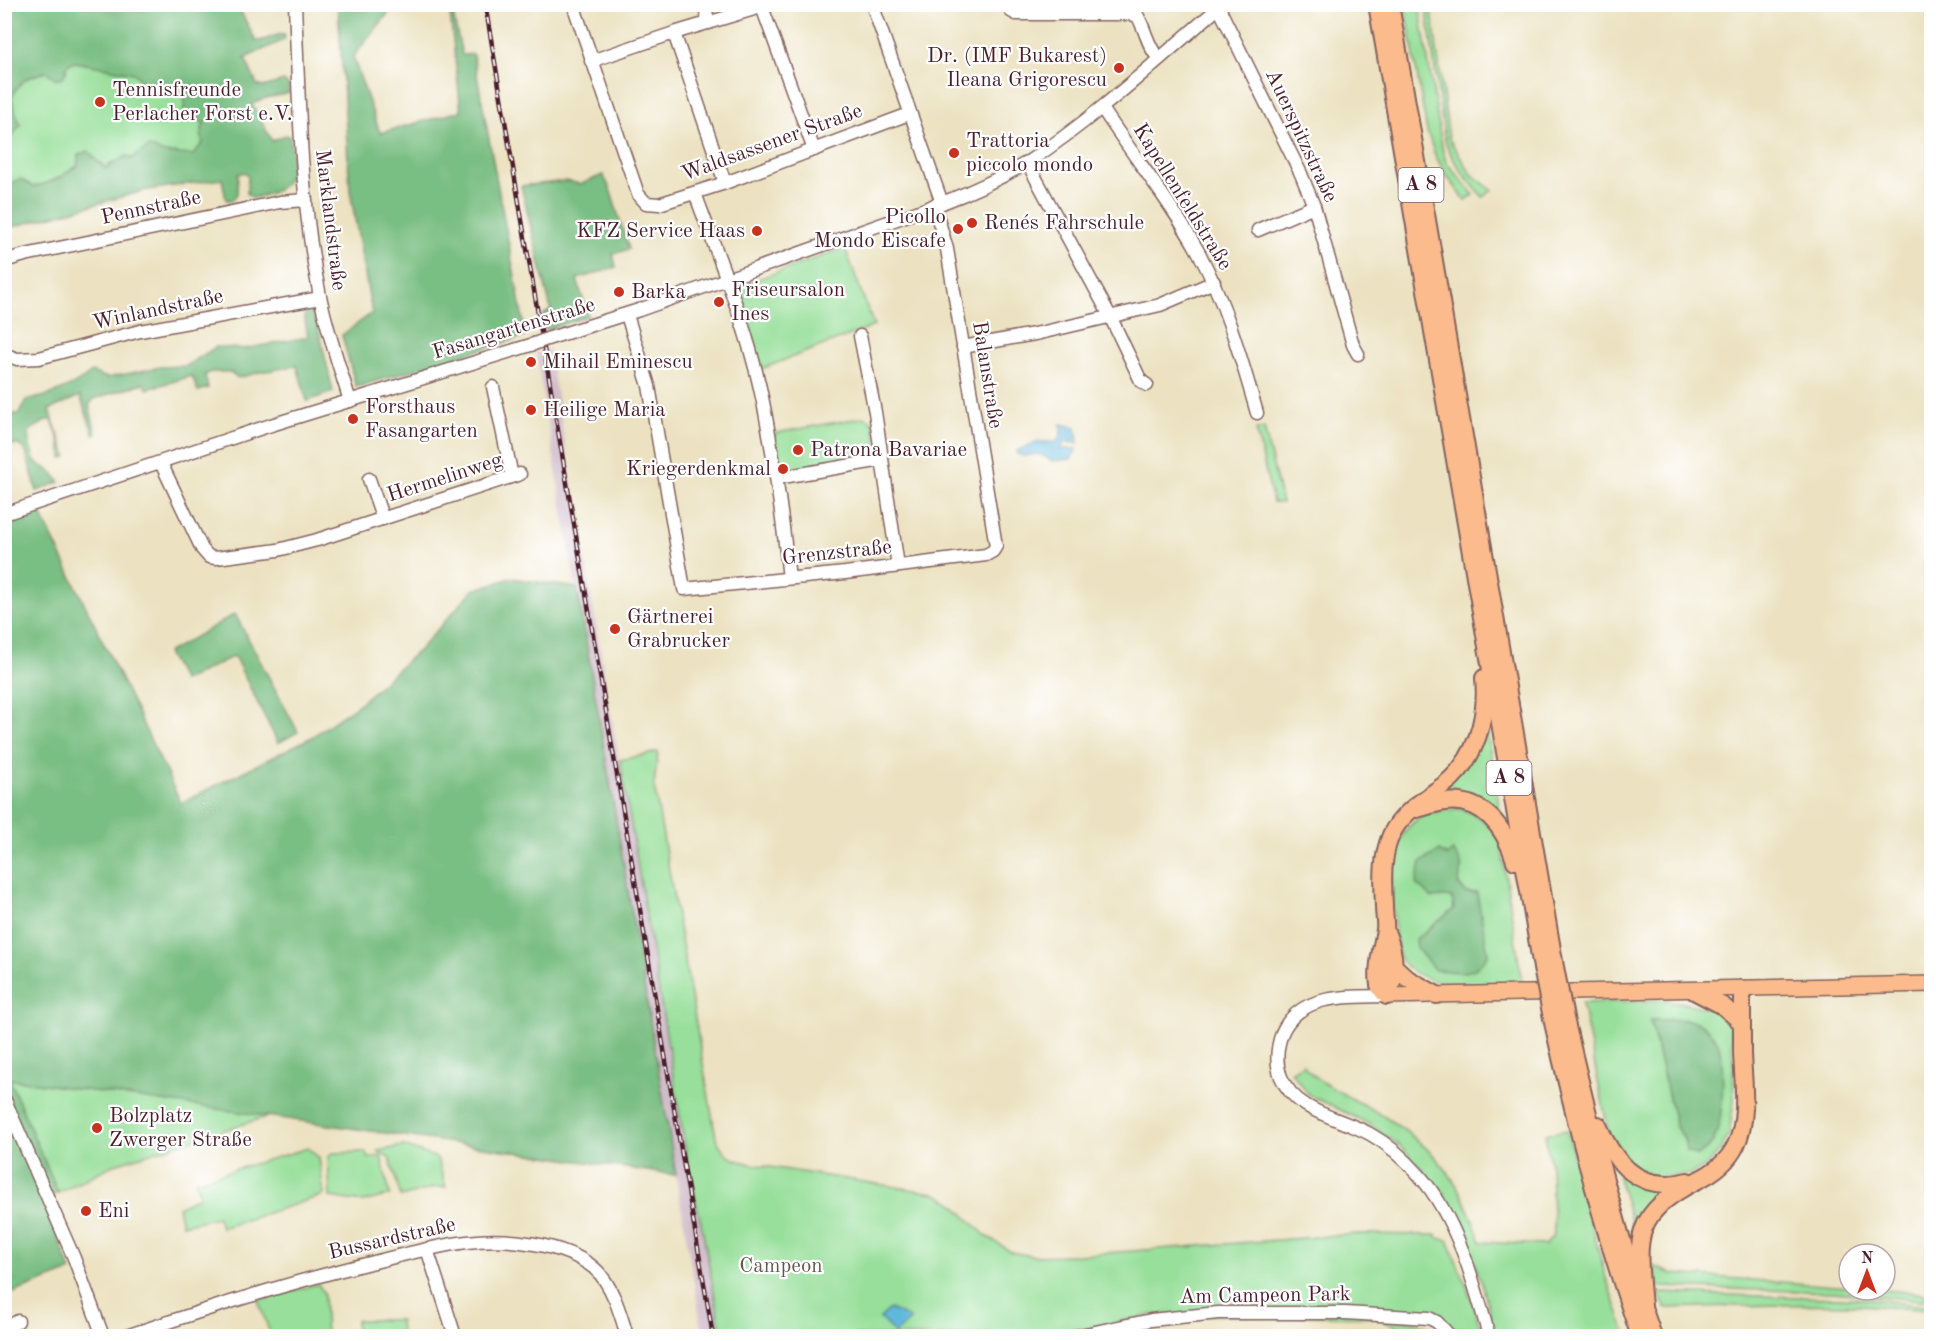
<svg xmlns="http://www.w3.org/2000/svg" width="1936" height="1341" font-family="'Old Standard TT',serif">
<rect width="100%" height="100%" fill="#fff"/>
<filter id="ink" filterUnits="userSpaceOnUse"><feTurbulence type="fractalNoise" baseFrequency=".0167" numOctaves="2"/><feDisplacementMap in="SourceGraphic" scale="12" xChannelSelector="R" yChannelSelector="G"/><feConvolveMatrix kernelMatrix="1 2 1 2 8 2 1 2 1" color-interpolation-filters="sRGB"/></filter>
<filter id="wash" filterUnits="userSpaceOnUse"><feTurbulence type="fractalNoise" baseFrequency=".008" numOctaves="4" result="noise"/><feDisplacementMap in="SourceGraphic" scale="24" xChannelSelector="R" yChannelSelector="G"/><feGaussianBlur stdDeviation="1.35" result="paint"/><feColorMatrix in="noise" values="0 0 0 0 0 0 0 0 0 0 0 0 0 0 0 0 0 1.4 0 .05"/><feComposite in="paint" operator="in"/></filter>
<g filter="url(#wash)">
<rect width="100%" height="100%" fill="#ece2c1"/>
<polygon fill="#d1bdca" points="549,349 690,1176 702,1227 722,1336 703,1336 536,353"/>
<g fill="#97df9a" stroke="#707f62" stroke-width="1.5" fill-rule="evenodd">
<polygon points="1405,5 1419,5 1443,152 1446,162 1474,195 1465,200 1445,173 1435,155 1427,131"/>
<path d="M 1426,5 L 1431,5 L 1449,139 L 1471,174 L 1492,190 L 1483,197 C 1467,179 1453,164 1445,140 Z"/>
<path d="M 76,62 L 134,73 L 147,87 L 185,96 L 184,111 L 204,122 L 201,134 L 203,143 L 193,155 L 183,156 L 176,153 L 165,154 L 156,151 L 111,164 L 105,169 L 101,163 L 78,155 L 78,166 C 67,170 69,172 61,177 C 53,181 42,185 33,187 L 21,179 L 5,185 L 4,146 L 20,125 L 11,98 C 21,79 26,77 46,72 L 55,78 L 66,72 L 66,67 L 70,63 Z"/>
<polygon points="845,248 874,326 761,369 738,289 741,285"/>
<polygon points="865,417 873,422 879,453 875,459 780,473 773,438 776,433"/>
<polygon points="1264,428 1282,503 1273,502 1256,430"/>
<polygon points="1486,725 1502,824 1433,798"/>
<path d="M 658,752 L 654,785 L 716,1138 C 726,1158 730,1159 751,1164 L 934,1193 L 950,1201 L 985,1235 L 1011,1252 L 1032,1256 L 1078,1255 L 1358,1234 L 1437,1235 L 1437,1238 L 1448,1240 L 1463,1278 L 1467,1285 L 1483,1336 L 1456,1336 L 1439,1317 L 1151,1315 L 1053,1336 L 722,1336 L 702,1227 L 690,1176 L 620,760 Z"/>
<path d="M 1462,809 C 1479,816 1489,825 1500,840 L 1522,983 C 1488,984 1419,993 1399,957 C 1393,918 1379,841 1421,817 C 1434,810 1448,810 1462,809 ZM 1453,851 L 1458,883 L 1466,893 L 1477,893 L 1416,939 L 1454,909 L 1453,898 L 1446,897 L 1447,856 Z"/>
<path d="M 1667,1000 L 1713,1009 L 1723,1015 L 1729,1025 L 1732,1039 L 1734,1101 L 1729,1134 L 1721,1149 L 1709,1164 L 1691,1174 L 1657,1178 L 1632,1166 L 1609,1134 L 1582,1003 ZM 1650,1020 L 1687,1020 L 1703,1025 L 1717,1041 L 1722,1070 L 1686,1151 L 1684,1138 L 1676,1127 Z"/>
<path d="M 1303,1064 C 1311,1081 1363,1103 1380,1114 C 1408,1131 1438,1155 1455,1183 C 1466,1201 1473,1222 1481,1242 L 1545,1245 L 1554,1235 L 1551,1168 L 1545,1134 L 1567,1130 L 1605,1275 L 1627,1336 L 1495,1336 L 1482,1282 L 1442,1190 L 1399,1145 L 1367,1123 L 1309,1095 L 1291,1072 Z"/>
<polygon points="9,1079 269,1116 115,1164 58,1193"/>
<polygon points="403,1146 437,1158 446,1187 436,1187 401,1197 390,1159 378,1151"/>
<polygon points="308,1148 319,1158 324,1195 221,1228 218,1217 182,1225 178,1207 200,1196 195,1181"/>
<polygon points="365,1152 369,1158 381,1156 390,1195 363,1202 330,1197 328,1158 332,1153"/>
<polygon points="1615,1167 1669,1189 1635,1234"/>
<polygon points="1653,1266 1672,1274 1849,1287 1849,1290 1883,1290 1929,1294 1931,1291 1931,1301 1833,1292 1659,1287"/>
<polygon points="318,1284 324,1293 326,1336 271,1336 258,1300"/>
<path d="M 1659,1293 L 1872,1299 L 1931,1307 L 1931,1311 C 1844,1300 1753,1306 1665,1308 Z"/>
<path d="M 1386,1319 C 1408,1321 1426,1320 1442,1336 L 1421,1336 L 1413,1331 L 1384,1322 Z"/>
<polygon points="356,1320 400,1320 401,1336 356,1336"/>
</g>
<g fill="#79be82" stroke="#626e56" stroke-width="1.5">
<path d="M 5,4 L 245,5 L 239,8 L 256,41 C 267,42 276,32 285,35 L 284,40 L 245,58 L 257,85 L 263,87 L 283,81 L 288,84 L 289,93 C 276,97 264,96 252,104 L 272,141 L 286,135 L 290,137 C 290,145 293,154 293,162 C 292,186 273,195 253,198 L 247,194 L 248,176 L 245,172 L 238,174 L 237,194 L 233,200 L 226,200 L 222,179 L 147,190 L 5,229 L 5,185 L 21,179 L 33,187 C 42,185 53,181 61,177 C 69,172 67,170 78,166 L 78,155 L 88,151 L 105,169 L 126,156 L 131,159 L 149,147 L 165,153 L 193,155 L 203,143 L 201,134 L 204,122 L 187,119 L 184,111 L 185,96 L 147,87 L 134,73 L 76,62 L 70,63 L 66,67 L 66,72 L 62,78 L 55,78 L 46,72 C 26,77 21,79 11,98 L 20,125 L 5,146 Z"/>
<polygon points="338,5 395,5 353,57 380,133 461,111 449,5 454,5 454,19 462,55 473,54 526,336 356,387 342,335 372,313 350,191"/>
<polygon points="603,175 609,186 629,249 613,254 616,267 577,279 588,316 545,330 543,315 551,310 521,186 566,181 581,184"/>
<path d="M 310,310 L 317,322 L 333,392 L 307,401 L 297,366 L 260,372 L 238,378 L 230,372 L 211,372 L 205,375 L 208,388 L 198,391 L 192,376 L 147,389 L 144,383 L 94,399 L 89,405 L 96,434 L 94,435 L 80,396 L 49,410 L 67,457 L 62,458 L 60,442 L 52,420 L 47,420 L 29,431 L 29,442 L 35,462 L 52,472 L 60,482 L 37,491 L 25,449 L 16,444 L 5,446 L 5,414 L 19,414 L 26,400 C 48,398 74,386 92,372 L 107,378 L 160,367 L 186,366 L 216,347 L 244,349 L 308,337 L 304,314 Z"/>
<polygon points="41,514 181,803 310,738 359,704 420,649 473,590 511,578 577,588 676,1175 9,1079 58,1193 44,1200 71,1271 5,1296 5,526"/>
<polygon points="235,614 298,732 278,743 234,656 183,681 167,653"/>
<path d="M 1439,851 L 1447,856 L 1453,851 C 1464,864 1463,868 1458,884 L 1466,893 L 1477,893 L 1488,954 C 1473,979 1461,971 1435,970 L 1417,949 L 1416,939 L 1454,909 L 1452,898 L 1446,897 L 1432,898 L 1416,884 L 1421,862 Z"/>
<path d="M 1650,1020 C 1666,1020 1686,1017 1701,1024 C 1706,1027 1715,1036 1717,1041 C 1726,1060 1724,1125 1712,1143 C 1709,1148 1702,1152 1698,1156 L 1686,1151 L 1684,1138 L 1676,1127 Z"/>
</g>
<g fill="#5fb8dc" stroke="#546c84" stroke-width="1.5">
<polygon points="1061,424 1076,427 1078,443 1065,442 1060,449 1077,449 1071,459 1052,461 1042,455 1035,454 1024,456 1017,454 1017,451 1036,442 1057,442 1061,434"/>
<polygon points="890,1309 911,1319 895,1334 880,1318"/>
</g>
</g>
<g filter="url(#ink)">
<g fill="none" stroke-linecap="round" stroke-linejoin="round">
<g stroke="#836360" stroke-width="15">
<g id="minor">
<path d="M 295,4 C 299,100 300,197 319,291 C 326,328 339,365 350,401"/>
<polyline points="573,4 638,194 646,203 659,204 725,183 909,114"/>
<polyline points="704,4 709,23"/>
<polyline points="872,4 942,203"/>
<polyline points="1009,4 1011,11 1016,14 1128,14 1136,15"/>
<path d="M 1133,4 C 1135,12 1138,16 1141,23 C 1147,36 1149,48 1159,59"/>
<polyline points="762,7 814,150"/>
<polyline points="1219,8 1301,174 1314,206 1353,345 1358,354"/>
<polyline points="674,33 725,183"/>
<polyline points="591,61 674,33 771,4"/>
<path d="M 1102,108 C 1133,156 1171,202 1199,253 C 1226,304 1241,358 1257,413"/>
<polyline points="1027,162 1110,316 1141,381 1147,385"/>
<path d="M 695,193 C 718,257 745,321 760,388 C 774,451 782,515 789,578"/>
<polyline points="1258,230 1314,206"/>
<polyline points="4,261 25,255 280,202 306,200"/>
<polyline points="627,315 649,386 684,589 845,573 986,555 993,551 996,546 947,249 934,205"/>
<polyline points="860,336 875,412 898,566"/>
<path d="M 547,339 L 639,310 L 942,203 C 971,192 1001,178 1028,162 C 1098,116 1159,58 1223,4"/>
<polyline points="963,347 1040,333 1160,305 1214,282"/>
<polyline points="4,354 17,359 39,358 140,331 320,298"/>
<polyline points="493,387 512,476"/>
<polyline points="161,463 202,549 209,557 216,558 278,550 317,540 520,474"/>
<polyline points="777,478 882,460"/>
<polyline points="369,479 383,519"/>
<polyline points="4,514 271,425 534,344"/>
<path d="M 1387,996 C 1350,997 1300,992 1282,1033 C 1277,1047 1275,1062 1281,1077 C 1296,1113 1339,1117 1370,1134 C 1388,1144 1405,1159 1419,1175 C 1457,1218 1474,1282 1489,1336"/>
<polyline points="4,1098 74,1258 103,1336"/>
<polyline points="427,1249 455,1336"/>
<polyline points="8,1336 11,1325 18,1321"/>
<path d="M 126,1336 C 207,1309 287,1283 370,1263 C 402,1255 434,1246 467,1242 C 505,1237 564,1243 594,1268 C 612,1283 621,1315 627,1336"/>
<polyline points="1076,1336 1151,1320 1218,1313 1345,1313 1429,1318 1437,1322 1450,1336"/>
</g>
</g>
<g stroke="#836360" stroke-width="18">
<polyline id="major" points="1387,996 1932,984"/>
</g>
<g stroke="#836360" stroke-width="20">
<g id="highway">
<polyline points="1377,4 1542,968"/>
<polyline points="1390,4 1555,967"/>
<path d="M 1417,809 C 1426,807 1435,803 1445,802 C 1483,797 1505,828 1515,861"/>
<path d="M 1385,929 C 1395,952 1398,974 1387,996 C 1384,993 1380,989 1379,985 C 1376,968 1382,947 1385,930 C 1386,923 1384,915 1384,907 C 1383,883 1381,858 1391,835 C 1401,813 1425,799 1444,785 C 1476,760 1488,717 1484,678"/>
<polyline points="1395,967 1408,979 1437,995"/>
<polyline points="1694,991 1723,1006 1741,1022"/>
<path d="M 1552,1018 C 1576,1126 1603,1232 1640,1336"/>
<path d="M 1565,1018 C 1590,1125 1616,1232 1653,1336"/>
<path d="M 1598,1125 C 1614,1164 1642,1194 1687,1181"/>
<path d="M 1643,1306 C 1637,1239 1631,1215 1696,1181 C 1713,1173 1728,1162 1736,1145 C 1749,1118 1743,1082 1742,1053 C 1742,1032 1742,1011 1742,989"/>
</g>
</g>
<use href="#minor" stroke="#fff" stroke-width="12"/>
<use href="#major" stroke="#fbbb8c" stroke-width="15"/>
<use href="#highway" stroke="#fbbb8c" stroke-width="16"/>
<g stroke="#4a1f2b" stroke-width="4.5">
<polyline id="rail" points="485,4 713,1336"/>
</g>
<use href="#rail" stroke="#fff" stroke-width="2" stroke-dasharray="7" stroke-linecap="butt"/>
<g stroke="#836360" stroke-width="15" stroke-linecap="butt">
<polyline id="minor-bridge" points="534,344 547,339"/>
</g>
<g stroke="#836360" stroke-width="20" stroke-linecap="butt">
<g id="highway-bridge">
<polyline points="1555,967 1565,1018"/>
<polyline points="1542,968 1552,1018"/>
</g>
</g>
<use href="#minor-bridge" stroke="#fff" stroke-width="12"/>
<use href="#highway-bridge" stroke="#fbbb8c" stroke-width="16"/>
</g>
</g>
<g fill="#c8321e" stroke="#fff" stroke-width="2">
<circle cx="1119" cy="68" r="6"/>
<circle cx="100" cy="102" r="6"/>
<circle cx="954" cy="153" r="6"/>
<circle cx="972" cy="223" r="6"/>
<circle cx="958" cy="229" r="6"/>
<circle cx="757" cy="231" r="6"/>
<circle cx="619" cy="292" r="6"/>
<circle cx="719" cy="302" r="6"/>
<circle cx="531" cy="362" r="6"/>
<circle cx="531" cy="410" r="6"/>
<circle cx="353" cy="419" r="6"/>
<circle cx="798" cy="450" r="6"/>
<circle cx="783" cy="469" r="6"/>
<circle cx="615" cy="629" r="6"/>
<circle cx="97" cy="1128" r="6"/>
<circle cx="86" cy="1211" r="6"/>
</g>
<g text-anchor="middle" dominant-baseline="central" stroke-width="4.5" stroke-linejoin="round" paint-order="stroke">
<g fill="#fff" stroke="#80626b" stroke-width="1.5">
<rect x="1398.5" y="168" width="45" height="34" rx="4.5"/>
<rect x="1486.5" y="761" width="45" height="34" rx="4.5"/>
</g>
<g font-size="20" font-weight="bold" fill="#4a1f2b">
<text x="1421" y="185">A 8</text>
<text x="1509" y="778">A 8</text>
</g>
<g font-size="21" fill="#4a1f2b" stroke="#fff" text-anchor="start">
<text x="1107" y="56" text-anchor="end">Dr. (IMF Bukarest)<tspan x="1107" dy="24">Ileana Grigorescu</tspan></text>
<text x="112" y="90">Tennisfreunde<tspan x="112" dy="24">Perlacher Forst e.V.</tspan></text>
<text x="966" y="141">Trattoria<tspan x="966" dy="24">piccolo mondo</tspan></text>
<text x="946" y="217" text-anchor="end">Picollo<tspan x="946" dy="24">Mondo Eiscafe</tspan></text>
<text x="984" y="223">Renés Fahrschule</text>
<text x="745" y="231" text-anchor="end">KFZ Service Haas</text>
<text x="731" y="290">Friseursalon<tspan x="731" dy="24">Ines</tspan></text>
<text x="631" y="292">Barka</text>
<text x="543" y="362">Mihail Eminescu</text>
<text x="365" y="407">Forsthaus<tspan x="365" dy="24">Fasangarten</tspan></text>
<text x="543" y="410">Heilige Maria</text>
<text x="810" y="450">Patrona Bavariae</text>
<text x="771" y="469" text-anchor="end">Kriegerdenkmal</text>
<text x="627" y="617">Gärtnerei<tspan x="627" dy="24">Grabrucker</tspan></text>
<text x="109" y="1116">Bolzplatz<tspan x="109" dy="24">Zwerger Straße</tspan></text>
<text x="98" y="1211">Eni</text>
</g>
<g font-size="21" fill="#4a1f2b" stroke="#fff">
<text transform="translate(1301 136) rotate(65)">Auerspitzstraße</text>
<text transform="translate(772 143) rotate(-20)">Waldsassener Straße</text>
<text transform="translate(1182 197) rotate(58)">Kapellenfeldstraße</text>
<text transform="translate(151 208) rotate(-12)">Pennstraße</text>
<text transform="translate(330 220) rotate(83)">Marklandstraße</text>
<text transform="translate(158 310) rotate(-12)">Winlandstraße</text>
<text transform="translate(514 329) rotate(-17)">Fasangartenstraße</text>
<text transform="translate(987 375) rotate(81)">Balanstraße</text>
<text transform="translate(445 478) rotate(-18)">Hermelinweg</text>
<text transform="translate(837 553) rotate(-6)">Grenzstraße</text>
<text transform="translate(392 1239) rotate(-13)">Bussardstraße</text>
<text transform="translate(1265 1296) rotate(-1)">Am Campeon Park</text>
</g>
<g font-size="21" fill="#61594c" stroke="#fff">
<text x="781" y="1266">Campeon</text>
</g>
</g>
<rect width="1936" height="1341" fill="none" stroke="#fff" stroke-width="24"/>
<g transform="translate(1867 1272)"><circle r="28" fill="#ffffff" stroke="#b7a5aa" stroke-width="1.5"/>
<path d="M0-4.5L10 22L0 15L-10 22Z" fill="#c8321e"/>
<text y="-9" font-size="16" font-weight="bold" text-anchor="middle" fill="#4a1f2b">N</text>
</g>
</svg>
